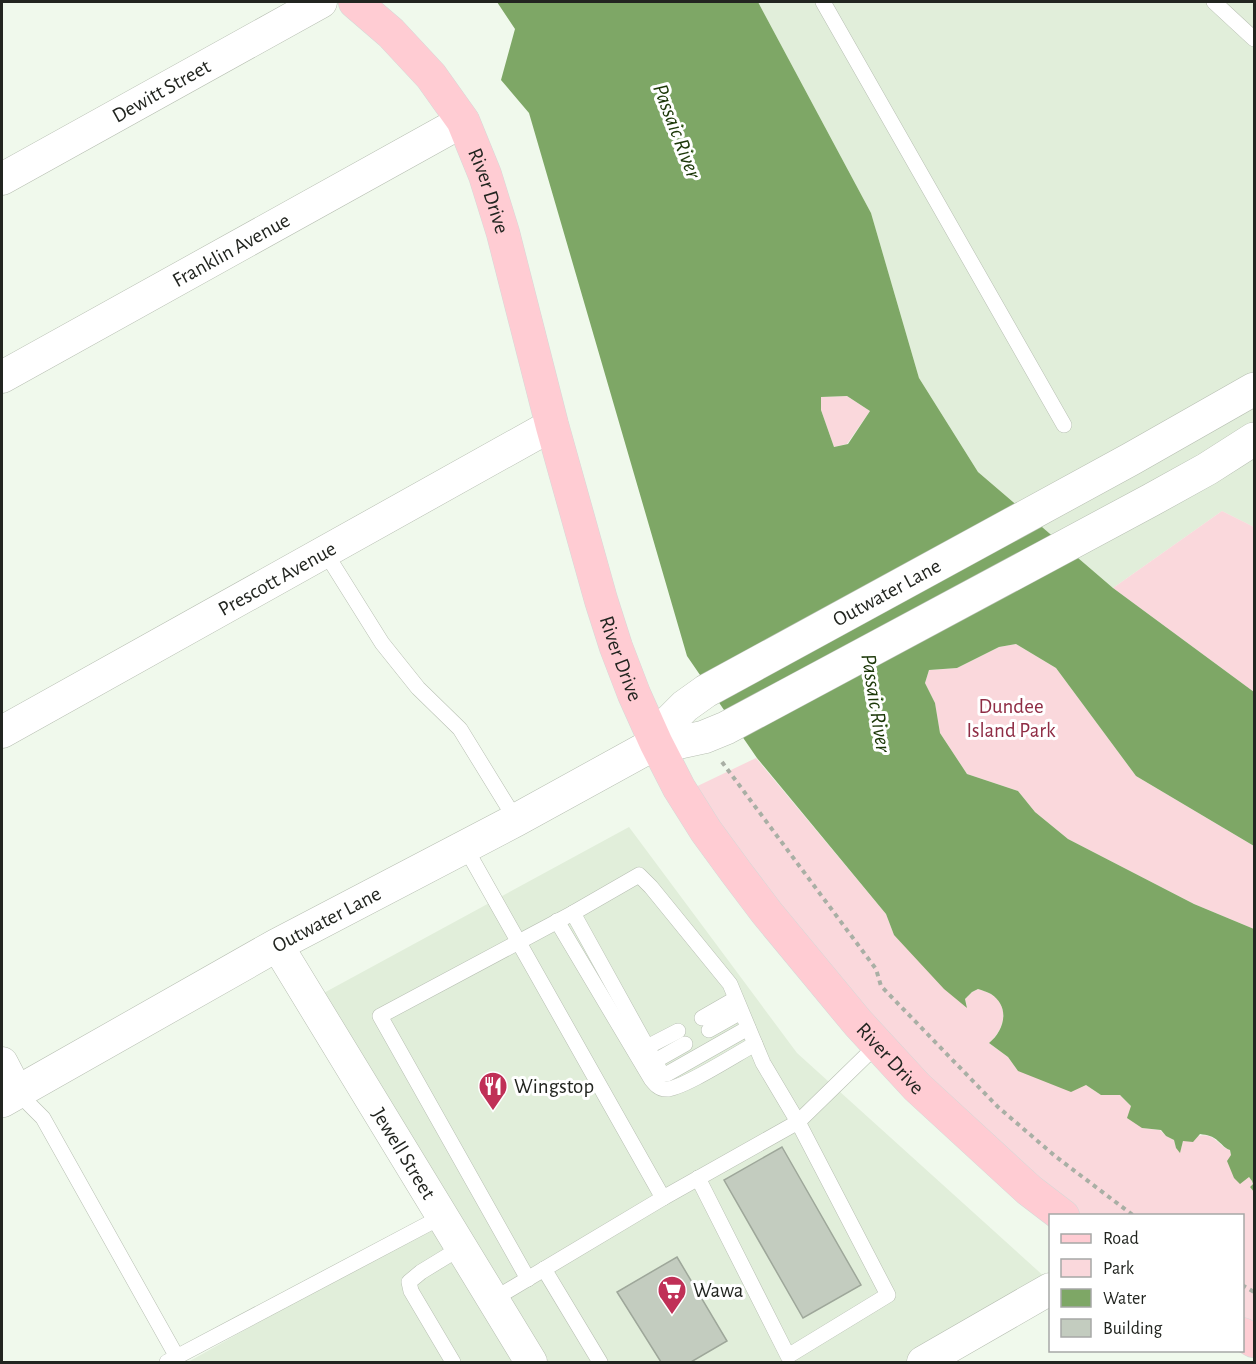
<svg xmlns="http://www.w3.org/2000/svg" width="1256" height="1364" font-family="'Alegreya Sans',sans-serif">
<rect width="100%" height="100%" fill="#f0f9ec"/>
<g fill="#e1eeda">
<polygon points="758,2 1254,2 1254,527 1222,511 1113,588 978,472 919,378 871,213"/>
<polygon points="629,827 797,1053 1047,1279 906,1362 188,1362 432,1225 309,1001"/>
</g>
<g fill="#fad8dc">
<polygon points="847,396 870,411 847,444 834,447 821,410 821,397"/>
<polygon points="1222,511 1254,527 1254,692 1113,588"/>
<polygon points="1016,644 1056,668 1136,776 1254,846 1254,929 1194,904 1068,839 1035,812 1018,791 967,774 940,733 935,703 925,683 929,670 957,668 999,647"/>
<path d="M 756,758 L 886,914 L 894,935 L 967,1007 L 965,999 L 972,992 L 978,989 C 982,990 987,992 991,994 C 1011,1007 1004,1030 989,1043 L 1008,1057 L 1018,1071 L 1086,1085 L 1101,1095 L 1120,1095 L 1131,1106 L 1142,1128 L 1160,1130 L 1166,1136 L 1174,1140 L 1176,1148 L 1180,1152 L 1183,1141 C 1195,1136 1206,1131 1217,1141 C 1222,1145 1223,1148 1230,1150 L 1231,1155 L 1252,1181 L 1253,1184 L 1250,1187 L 1254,1192 L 1254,1338 L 1243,1331 L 1242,1216 L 1063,1215 L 877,1045 L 683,793 Z"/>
</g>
<path fill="#7ea766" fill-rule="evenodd" d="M 497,2 L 758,2 L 871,213 L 919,378 L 978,472 L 1113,588 L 1254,692 L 1254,846 L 1136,776 L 1056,668 L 1016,644 L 999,647 L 957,668 L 929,670 L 925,683 L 935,703 L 940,733 L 967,774 L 1018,791 L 1035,812 L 1068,839 L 1194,904 L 1254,929 L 1254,1192 L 1250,1187 L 1253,1184 L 1252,1181 L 1249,1177 L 1240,1184 L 1234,1178 L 1227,1161 L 1231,1155 L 1230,1150 C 1224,1148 1223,1145 1218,1141 C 1213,1136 1207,1135 1200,1134 L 1193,1142 L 1183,1141 L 1180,1153 L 1176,1148 L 1174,1140 L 1166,1136 L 1161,1130 L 1142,1128 L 1127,1118 L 1131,1106 L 1120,1095 L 1101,1095 L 1086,1085 L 1071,1092 L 1018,1071 L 1008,1057 L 989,1043 C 1004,1031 1011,1007 991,994 C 987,992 982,990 978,989 L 972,992 L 965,999 L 967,1008 L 944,989 L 894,935 L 886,914 L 757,758 L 687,656 L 529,113 L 501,80 L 515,29 ZM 847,396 L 870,411 L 848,444 L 834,447 L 821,410 L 821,397 Z"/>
<g fill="#c3ccbf" stroke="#9ea79a" stroke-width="1.5">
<polygon points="782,1147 861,1285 803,1318 724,1180"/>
<polygon points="677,1257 727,1341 691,1362 661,1362 617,1292"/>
</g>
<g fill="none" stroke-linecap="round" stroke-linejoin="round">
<g stroke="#b7bfb2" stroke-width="16">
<g id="service">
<polyline points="823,2 1064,425"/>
<polyline points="1214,2 1254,39"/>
<polyline points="325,552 382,643 418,688 460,729 516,820"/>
<polyline points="465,847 663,1198 494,1299"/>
<polyline points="573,913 662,1074 667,1074 748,1028"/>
<path d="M 557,921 L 651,1079 C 655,1084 659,1089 666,1089 C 681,1090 738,1053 755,1044"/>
<polyline points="702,1018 735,999"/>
<polyline points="709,1030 741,1012"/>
<polyline points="647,1047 678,1031"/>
<polyline points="655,1061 685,1044"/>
<polyline points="17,1092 43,1118 177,1357"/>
<polyline points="663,1198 798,1122 877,1045"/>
<polyline points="544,1269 600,1362"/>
<polyline points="528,1279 380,1016 573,913 639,875 651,887 730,984 763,1063 798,1122 888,1295 788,1356 698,1178"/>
<polyline points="167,1362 443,1216"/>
<polyline points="453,1362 411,1291 409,1282 421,1272 462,1247"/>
</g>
</g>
<g stroke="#b7bfb2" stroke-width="33">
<g id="minor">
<path id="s1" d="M 2,179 L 321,2"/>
<path id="s2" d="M 2,377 L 463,121"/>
<path id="s3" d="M 2,732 L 552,425"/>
<path id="s4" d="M 277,945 L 531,1362"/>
<polyline points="2,1063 17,1092"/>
<polyline points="923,1362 1050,1289"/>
</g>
</g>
<g stroke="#b7bfb2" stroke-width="34">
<g id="tertiary">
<path id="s5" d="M 656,743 L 669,722 L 685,706 L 706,691 L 1131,459 L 1254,389"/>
<path id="s6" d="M 2,1101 L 277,945 L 516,820 L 656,743 L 681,742 L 704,737 L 726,728 L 1151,500 L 1207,469 L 1254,439"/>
</g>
</g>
<g stroke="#d7d8d7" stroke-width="34">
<g id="primary">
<path id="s7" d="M 355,2 L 391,33 L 431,76 L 463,121 L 485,175 L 503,233 L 552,425 L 601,600 L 616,647 L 634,694 L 656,743 L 679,788 L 706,831 L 736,872 L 767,913 L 858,1023 L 917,1087 L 1029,1190 L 1063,1216"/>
<polyline points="1242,1334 1254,1341"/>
</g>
</g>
<g stroke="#a9afa5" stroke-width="4" stroke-dasharray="4.5 4.5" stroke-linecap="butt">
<polyline points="722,762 876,969 881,986 998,1107 1055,1156 1134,1216"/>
<polyline points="1242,1285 1254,1292"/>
</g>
<use href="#service" stroke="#fff" stroke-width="15"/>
<use href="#minor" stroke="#fff" stroke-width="32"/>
<use href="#tertiary" stroke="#fff" stroke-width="33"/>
<use href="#primary" stroke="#ffccd3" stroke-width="33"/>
</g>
<defs>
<g id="restaurant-pin" transform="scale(1.5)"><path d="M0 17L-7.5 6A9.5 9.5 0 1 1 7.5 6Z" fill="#c03057" stroke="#fff"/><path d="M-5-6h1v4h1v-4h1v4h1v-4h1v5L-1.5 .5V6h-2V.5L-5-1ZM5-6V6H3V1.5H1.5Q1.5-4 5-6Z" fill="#fff"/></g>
<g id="supermarket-pin" transform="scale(1.5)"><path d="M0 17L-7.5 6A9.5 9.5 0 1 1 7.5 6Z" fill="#c03057" stroke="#fff"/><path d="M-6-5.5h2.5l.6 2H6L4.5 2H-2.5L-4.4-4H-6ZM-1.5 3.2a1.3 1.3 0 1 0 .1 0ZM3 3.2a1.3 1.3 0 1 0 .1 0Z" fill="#fff"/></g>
</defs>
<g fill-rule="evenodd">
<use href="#restaurant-pin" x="493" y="1086"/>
<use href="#supermarket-pin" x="672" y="1290"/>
</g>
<g text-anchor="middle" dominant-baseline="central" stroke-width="6" stroke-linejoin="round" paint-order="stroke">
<g font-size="21" fill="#222520" stroke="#fff">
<text stroke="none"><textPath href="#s1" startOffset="182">Dewitt Street</textPath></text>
<text stroke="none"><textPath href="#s7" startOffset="236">River Drive</textPath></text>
<text stroke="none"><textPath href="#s2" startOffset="262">Franklin Avenue</textPath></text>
<text stroke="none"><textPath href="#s3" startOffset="315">Prescott Avenue</textPath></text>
<text stroke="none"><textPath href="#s5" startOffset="279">Outwater Lane</textPath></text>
<text stroke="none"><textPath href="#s7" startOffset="722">River Drive</textPath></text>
<text stroke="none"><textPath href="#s6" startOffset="372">Outwater Lane</textPath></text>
<text stroke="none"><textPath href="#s7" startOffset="1208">River Drive</textPath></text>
<text stroke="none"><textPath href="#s4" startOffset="244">Jewell Street</textPath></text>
</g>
<g font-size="21" fill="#8f2d45" stroke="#fff">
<text x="1011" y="706">Dundee<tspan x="1011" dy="24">Island Park</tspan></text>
</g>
<g font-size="21" fill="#222520" stroke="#fff" text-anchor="start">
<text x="514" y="1086">Wingstop</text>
<text x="693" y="1290">Wawa</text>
</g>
<g font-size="22" font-style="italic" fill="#1b3707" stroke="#fff">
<text transform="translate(677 131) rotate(69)">Passaic River</text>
<text transform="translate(876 703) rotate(81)">Passaic River</text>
</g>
</g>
<rect width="1256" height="1364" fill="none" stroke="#222520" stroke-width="6"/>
<rect x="1049" y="1214" width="195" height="138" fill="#ffffff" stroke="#a7a8a6" stroke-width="1.5"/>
<rect x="1061" y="1234" width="30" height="9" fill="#ffccd3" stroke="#a7a8a6" stroke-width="1.5"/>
<text x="1103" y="1244" font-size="18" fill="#222520">Road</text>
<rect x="1061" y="1259" width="30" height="18" fill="#fad8dc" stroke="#a7a8a6" stroke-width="1.5"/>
<text x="1103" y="1274" font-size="18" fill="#222520">Park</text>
<rect x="1061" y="1289" width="30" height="18" fill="#7ea766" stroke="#a7a8a6" stroke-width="1.5"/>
<text x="1103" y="1304" font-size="18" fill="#222520">Water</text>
<rect x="1061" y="1319" width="30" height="18" fill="#c3ccbf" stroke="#a7a8a6" stroke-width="1.5"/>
<text x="1103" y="1334" font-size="18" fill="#222520">Building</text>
</svg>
